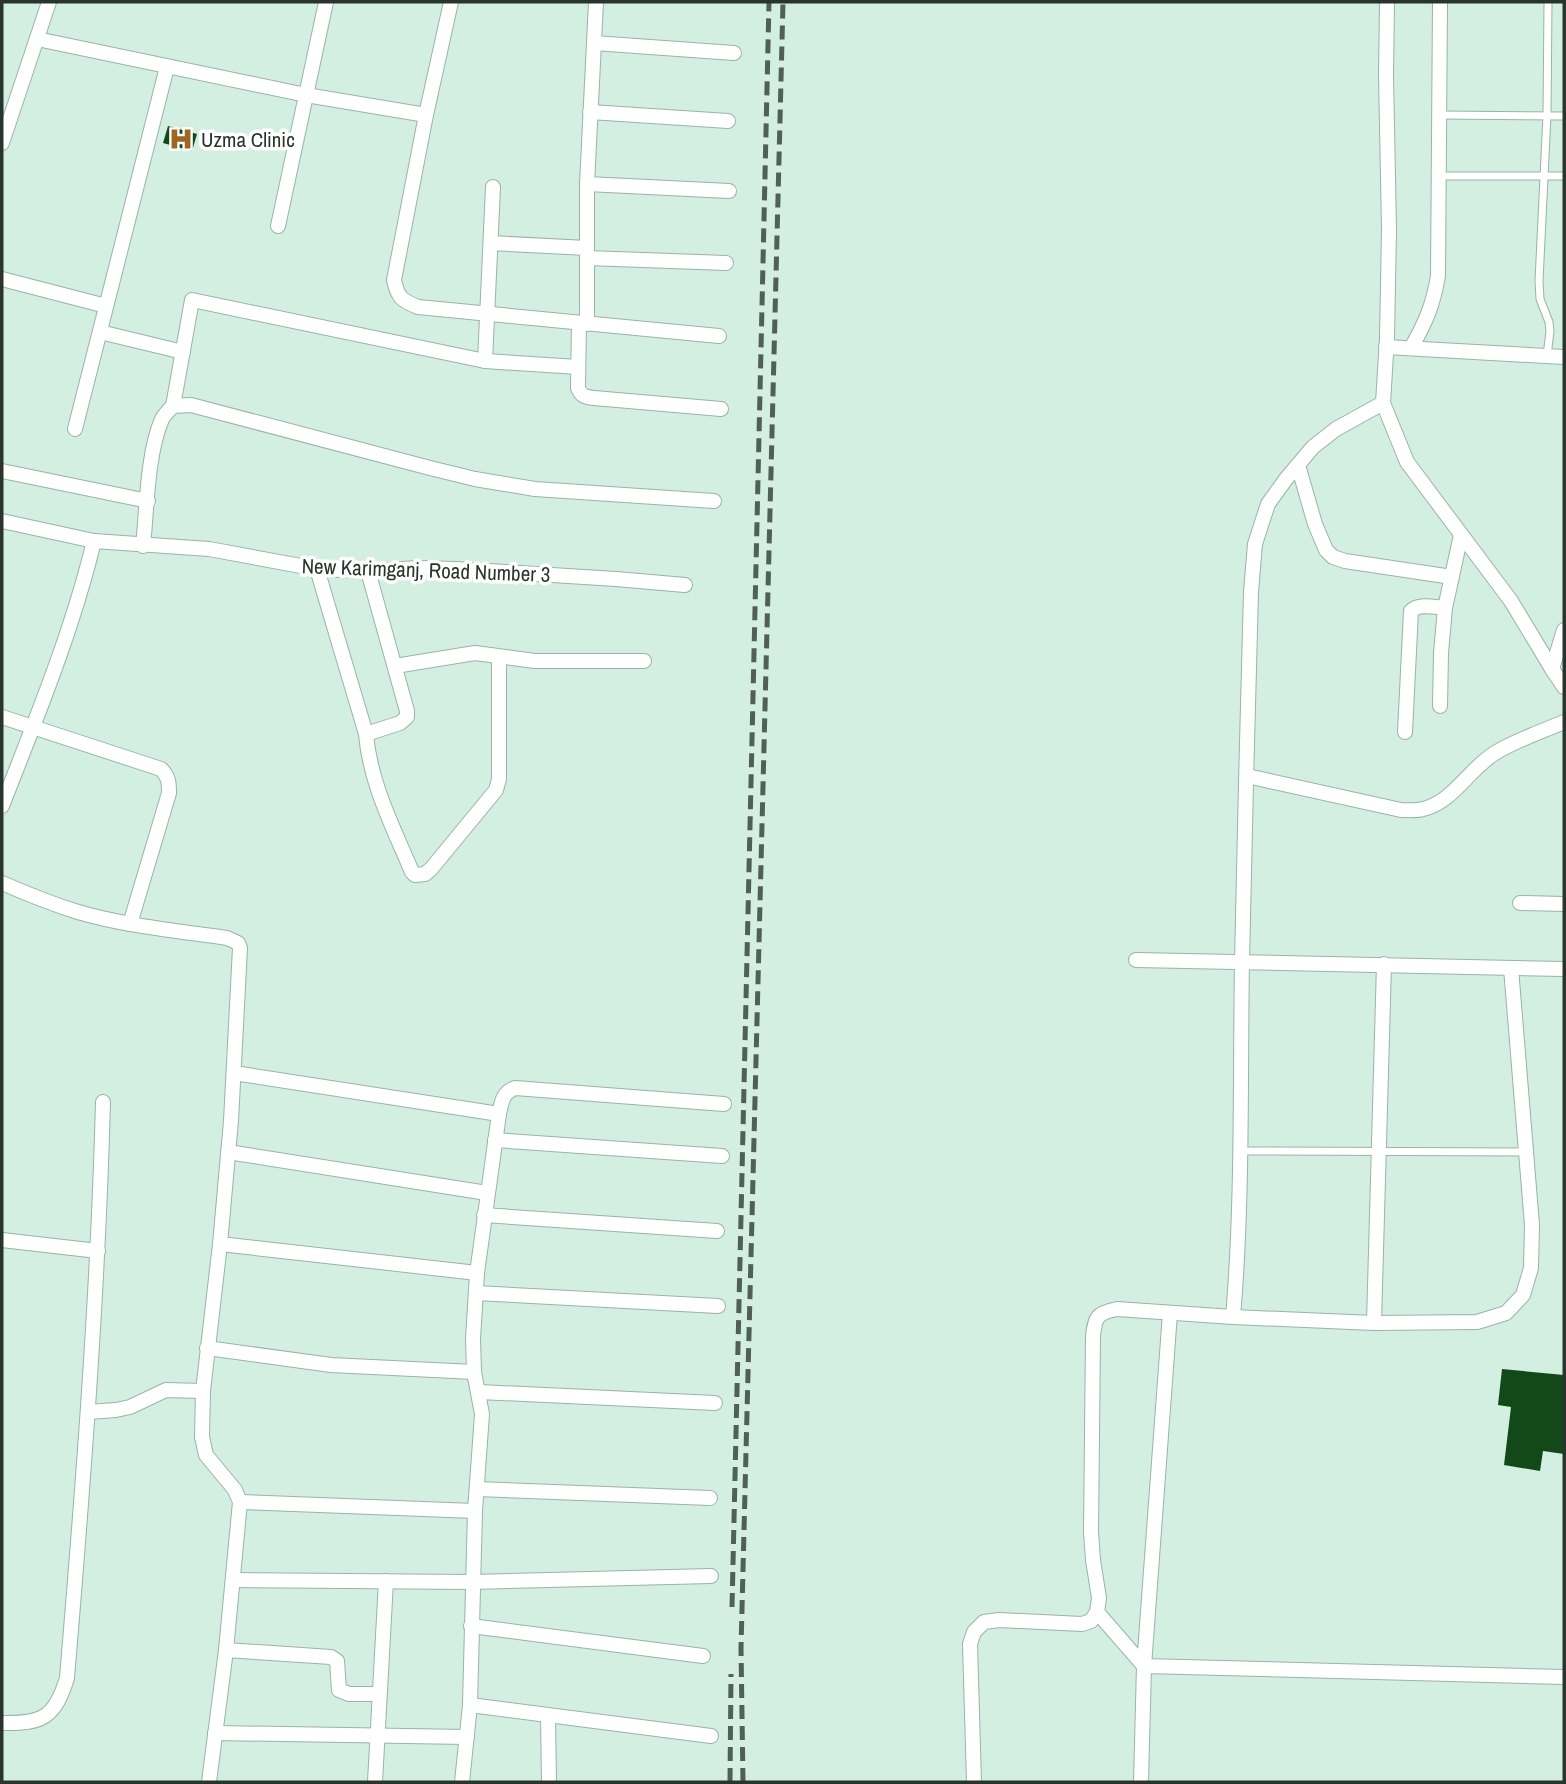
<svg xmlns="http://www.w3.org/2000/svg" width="1566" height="1784" font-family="'Archivo Narrow',sans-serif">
<rect width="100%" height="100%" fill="#d3efe1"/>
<g fill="#134918">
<polygon points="168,126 197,134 192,151 163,143"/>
<polygon points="1502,1369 1564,1375 1564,1454 1543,1451 1540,1471 1504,1465 1511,1407 1498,1405"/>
</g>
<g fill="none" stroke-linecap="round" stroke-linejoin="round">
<g stroke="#99b4a7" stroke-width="9">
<g id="service">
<polyline points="1439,115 1564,116"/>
<polyline points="1439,176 1564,176"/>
<polyline points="1547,356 1550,331 1549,322 1540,299 1539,281 1547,115 1548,2"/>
<polyline points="1241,1151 1526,1152"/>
</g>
</g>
<g stroke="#99b4a7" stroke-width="16">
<g id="minor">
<path d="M 451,2 L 426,115 L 394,280 C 398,298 401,300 418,307 L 719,336"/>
<polyline points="1387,2 1386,75 1389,230 1387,338 1383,403 1407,462 1511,601 1552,669 1564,687"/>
<polyline points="37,39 306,95 426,115"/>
<polyline points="594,43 734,53"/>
<polyline points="590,112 728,121"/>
<polyline points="2,143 49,2"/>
<polyline points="587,184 729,191"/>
<polyline points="278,226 326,2"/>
<polyline points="491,243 587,248"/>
<polyline points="587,258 726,263"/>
<polyline points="2,279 106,306"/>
<path d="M 579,323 L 578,388 C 581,396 585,397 594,398 L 721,409"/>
<polyline points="587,324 587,184 596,2"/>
<polyline points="100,332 183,352"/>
<polyline points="1386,347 1564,357"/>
<path d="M 1411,348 C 1426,322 1433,305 1438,276 L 1440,2"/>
<polyline points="485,361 493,187"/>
<polyline points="173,406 192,300 485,361 578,367"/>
<polyline points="75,429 167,67"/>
<polyline points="1298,465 1315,524 1326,550 1333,557 1345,561 1452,577"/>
<polyline points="2,471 148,501"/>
<polyline points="2,521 94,541 209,549 317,569 368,571 419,568 456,569 616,579 685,585"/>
<path d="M 143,546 C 147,508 147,454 162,419 C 165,414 169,410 173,406 L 191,405 L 430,468 L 475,479 L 535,489 L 714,501"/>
<path d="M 317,569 L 366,734 C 370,783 393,827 412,872 L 415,875 L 425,874 L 431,869 L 496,790 L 499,779 L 499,657"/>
<polyline points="395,666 475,653 535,661 644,661"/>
<polyline points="1552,669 1564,630"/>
<polyline points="1440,706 1441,653 1445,608 1461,535"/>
<path d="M 2,717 L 161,769 C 169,777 169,783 169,793 L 130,924"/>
<path d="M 1405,732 L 1411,611 C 1419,603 1434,607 1445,608"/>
<polyline points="366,734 400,723 407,717 407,711 368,571"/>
<path d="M 1247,776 L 1401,810 C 1408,810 1416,811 1423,809 C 1453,802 1469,769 1495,753 C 1516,740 1541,732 1564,722"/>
<path d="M 2,806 C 36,719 72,632 94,541"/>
<path d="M 2,883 C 27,894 52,904 78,912 C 126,926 178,931 227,938 L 238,943 L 240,948 L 231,1121 L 220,1244 L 203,1391 L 202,1437 L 206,1455 L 235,1490 L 240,1502 L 226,1650 L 209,1782"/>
<polyline points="1520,903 1564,904"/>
<polyline points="1136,960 1564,969"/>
<path d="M 234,1073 L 499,1114 C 502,1102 502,1093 515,1088 L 724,1104"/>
<polyline points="495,1140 722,1156"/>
<polyline points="228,1152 487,1193"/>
<polyline points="484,1215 717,1231"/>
<polyline points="2,1240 98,1251"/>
<polyline points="220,1244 477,1273"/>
<polyline points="476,1293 718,1306"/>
<path d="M 1233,1317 C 1243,1199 1240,1080 1242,962 C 1244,839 1248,715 1251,592 L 1255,544 L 1268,504 L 1286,479 L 1313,447 L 1336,429 L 1383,403"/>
<polyline points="1374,1323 1384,964"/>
<polyline points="207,1348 331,1365 474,1372"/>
<polyline points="479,1392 715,1403"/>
<polyline points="88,1412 116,1410 130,1407 166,1390 203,1391"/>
<polyline points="477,1489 710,1498"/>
<polyline points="240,1502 475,1511"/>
<polyline points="233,1580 472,1582 711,1576"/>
<polyline points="1097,1612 1144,1666 1564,1677"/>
<polyline points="471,1626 703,1656"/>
<polyline points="226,1650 331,1657 337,1661 339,1690 349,1694 379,1694"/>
<polyline points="470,1705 711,1736"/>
<polyline points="548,1716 549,1782"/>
<path d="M 2,1723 C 43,1724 55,1717 67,1678 C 83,1486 98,1294 103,1102"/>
<polyline points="215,1733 467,1737"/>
<polyline points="375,1782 386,1581"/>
<polyline points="462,1782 470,1705 475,1511 482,1414 474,1372 473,1339 477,1273 499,1114"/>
<path d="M 974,1782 L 970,1644 L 974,1632 L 984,1622 L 999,1620 L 1082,1624 L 1091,1621 L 1097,1612 L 1099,1598 L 1093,1560 L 1091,1532 L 1093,1336 C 1095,1317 1097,1313 1117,1309 L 1233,1317 L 1374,1323 L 1477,1322 L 1506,1313 L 1523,1295 L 1531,1268 L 1532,1225 L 1511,968"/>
<polyline points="1141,1782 1144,1666 1170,1313"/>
</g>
</g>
<use href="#service" stroke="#fff" stroke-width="7"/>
<use href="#minor" stroke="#fff" stroke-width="14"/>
<g stroke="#505f57" stroke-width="5" stroke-dasharray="14 7" stroke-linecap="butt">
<polyline points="732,1607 769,2"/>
<polyline points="730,1782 731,1674"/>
<polyline points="743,1782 741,1648 783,2"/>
</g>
</g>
<defs>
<g id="hospital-bare" transform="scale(1.89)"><path d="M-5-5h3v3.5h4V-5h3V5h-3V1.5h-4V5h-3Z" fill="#9f6623" stroke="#fff" stroke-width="2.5" paint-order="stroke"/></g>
</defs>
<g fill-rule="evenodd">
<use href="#hospital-bare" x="181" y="139"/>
</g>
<g text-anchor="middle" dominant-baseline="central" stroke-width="7" stroke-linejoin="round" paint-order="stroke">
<g font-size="21" fill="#29342e" stroke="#fff" text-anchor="start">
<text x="201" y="139">Uzma Clinic</text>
</g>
<g font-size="21" fill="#29342e" stroke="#fff">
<text transform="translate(426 570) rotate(2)">New Karimganj, Road Number 3</text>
</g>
</g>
<rect width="1566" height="1784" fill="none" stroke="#29342e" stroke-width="7"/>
</svg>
